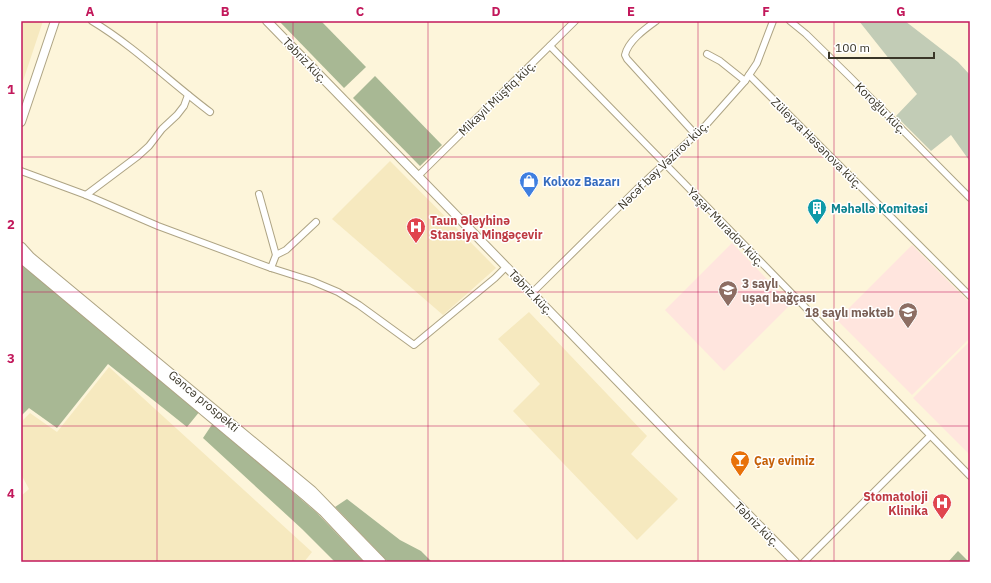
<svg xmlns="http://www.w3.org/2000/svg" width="991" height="583" font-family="'IBM Plex Sans',sans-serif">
<rect width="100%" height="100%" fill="#fdf5da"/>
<g fill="#f6e9bf">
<polygon points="21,21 43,21 21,87"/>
<polygon points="390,161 496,268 443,315 332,219"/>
<polygon points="529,312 647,436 631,454 678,499 637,540 513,411 540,384 498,339"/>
<polygon points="109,367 312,552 304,562 21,562 21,496 29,489 21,474 21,422 30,413 57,432"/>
</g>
<g fill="#ffe5de">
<polygon points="732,243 791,304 724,371 665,310"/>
<polygon points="912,245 970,303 970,338 912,395 837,320"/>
<polygon points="970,341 970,455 913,398"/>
</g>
<polygon fill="#c2ccb6" points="859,21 905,21 958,62 970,75 970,159 969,160 951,135 931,151 896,116 917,94"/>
<g fill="#a8b894">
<polygon points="279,21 321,21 366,67 344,88"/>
<polygon points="375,76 442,145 420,166 353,98"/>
<polygon points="21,264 200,411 187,427 108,364 57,428 29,408 21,416"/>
<polygon points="213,423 317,513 364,562 335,562 302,529 203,438"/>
<polygon points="347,499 400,540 421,551 432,562 388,562 335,507"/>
<polygon points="958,551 969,562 948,562"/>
</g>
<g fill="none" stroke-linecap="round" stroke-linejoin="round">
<g stroke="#aea484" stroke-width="8">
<g id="street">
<path d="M 92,21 C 135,47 170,82 210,112"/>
<path d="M 656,21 C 645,29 628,41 625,55 L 627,59 L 696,135"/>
<polyline points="790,21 806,34 849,76 970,198"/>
<polyline points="550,46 970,476"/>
<polyline points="707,54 720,61 745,81"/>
<polyline points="749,75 970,296"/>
<polyline points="21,171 86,195 158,226 271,268 312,281 338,292 359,305 414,345 495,278 506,267"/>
<polyline points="418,176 575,21"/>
<polyline points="259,194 276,255 271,268"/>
<polyline points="86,195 138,156 149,146 162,129 177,115 184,106 188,95"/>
<polyline points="276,255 286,250 316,222"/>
<polyline points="532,293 637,189 705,126 745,81 757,63 773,21"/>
<polyline points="804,562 930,436"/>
</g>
</g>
<g stroke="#aea484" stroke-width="10">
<g id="secondary">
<polyline points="267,21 670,435 795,562"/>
<polyline points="21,122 55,21"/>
</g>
</g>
<g stroke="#aea484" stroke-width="11">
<g id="primary">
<polyline points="21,247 30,257 312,491 381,562"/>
<polyline points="21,258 307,497 323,511 371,562"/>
</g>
</g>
<use href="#street" stroke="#fff" stroke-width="6"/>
<use href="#secondary" stroke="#fff" stroke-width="8"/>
<use href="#primary" stroke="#fff" stroke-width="9"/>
</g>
<path fill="none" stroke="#c2185b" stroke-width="1" stroke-opacity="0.55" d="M 157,21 L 157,562M 293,21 L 293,562M 428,21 L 428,562M 563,21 L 563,562M 698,21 L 698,562M 834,21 L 834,562M 21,157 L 970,157M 21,292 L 970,292M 21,426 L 970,426"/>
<defs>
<g id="shop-pin" transform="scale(1)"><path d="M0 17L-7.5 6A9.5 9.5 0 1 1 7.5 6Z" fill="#3f7fe0" stroke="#fff"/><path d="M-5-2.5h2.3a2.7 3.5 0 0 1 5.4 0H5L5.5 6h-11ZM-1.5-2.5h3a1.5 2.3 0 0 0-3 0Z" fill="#fff"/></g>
<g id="building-pin" transform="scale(1)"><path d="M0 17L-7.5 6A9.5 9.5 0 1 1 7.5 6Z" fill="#0f9aa8" stroke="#fff"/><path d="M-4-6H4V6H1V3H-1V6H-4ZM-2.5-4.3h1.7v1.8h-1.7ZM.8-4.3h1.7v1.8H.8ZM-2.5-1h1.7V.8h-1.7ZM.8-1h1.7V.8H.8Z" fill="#fff"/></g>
<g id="hospital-pin" transform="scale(1)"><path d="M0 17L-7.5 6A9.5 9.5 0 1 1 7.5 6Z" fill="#e0444e" stroke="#fff"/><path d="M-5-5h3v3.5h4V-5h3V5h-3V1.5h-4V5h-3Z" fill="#fff"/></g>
<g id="school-pin" transform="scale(1)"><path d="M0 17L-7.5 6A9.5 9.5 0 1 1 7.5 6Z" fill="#8d6e63" stroke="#fff"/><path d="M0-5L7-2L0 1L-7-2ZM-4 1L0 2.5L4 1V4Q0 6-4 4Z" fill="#fff"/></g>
<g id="bar-pin" transform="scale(1)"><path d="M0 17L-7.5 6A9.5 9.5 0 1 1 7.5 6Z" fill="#e8710a" stroke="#fff"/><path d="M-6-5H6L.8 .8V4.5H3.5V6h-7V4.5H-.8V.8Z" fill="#fff"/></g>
</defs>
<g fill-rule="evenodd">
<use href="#shop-pin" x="529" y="181"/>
<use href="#building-pin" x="817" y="208"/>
<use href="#hospital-pin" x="416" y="227"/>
<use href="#school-pin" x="728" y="290"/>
<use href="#school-pin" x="908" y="312"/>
<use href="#bar-pin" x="740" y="460"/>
<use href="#hospital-pin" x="942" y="503"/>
</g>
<g text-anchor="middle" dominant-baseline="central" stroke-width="3" stroke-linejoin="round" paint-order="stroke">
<g font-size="12" fill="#3a3628" stroke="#fff">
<text transform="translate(305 60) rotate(46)">Təbriz küç.</text>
<text transform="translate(497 98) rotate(-44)">Mikayıl Müşfiq küç.</text>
<text transform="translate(881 108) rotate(45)">Koroğlu küç.</text>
<text transform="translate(817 143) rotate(45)">Züleyxa Həsənova küç.</text>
<text transform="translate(663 165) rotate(-44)">Nəcəf bəy Vəzirov küç.</text>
<text transform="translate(726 227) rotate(46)">Yaşar Muradov küç.</text>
<text transform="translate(531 292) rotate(46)">Təbriz küç.</text>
<text transform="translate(204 401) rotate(40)">Gəncə prospekti</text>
<text transform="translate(757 524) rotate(45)">Təbriz küç.</text>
</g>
<g font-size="12" font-weight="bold" fill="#366cbe" stroke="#fff" text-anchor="start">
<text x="543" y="181">Kolxoz Bazarı</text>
</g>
<g font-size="12" font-weight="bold" fill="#0d838f" stroke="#fff" text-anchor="start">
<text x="831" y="208">Məhəllə Komitəsi</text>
</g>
<g font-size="12" font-weight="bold" fill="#be3a42" stroke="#fff" text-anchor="start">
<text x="430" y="220">Taun Əleyhinə<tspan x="430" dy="14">Stansiya Mingəçevir</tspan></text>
<text x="928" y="496" text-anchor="end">Stomatoloji<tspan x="928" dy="14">Klinika</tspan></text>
</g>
<g font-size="12" font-weight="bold" fill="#785e54" stroke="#fff" text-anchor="start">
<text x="742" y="283">3 saylı<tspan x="742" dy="14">uşaq bağçası</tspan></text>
<text x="894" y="312" text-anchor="end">18 saylı məktəb</text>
</g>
<g font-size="12" font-weight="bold" fill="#c56008" stroke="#fff" text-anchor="start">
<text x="754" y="460">Çay evimiz</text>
</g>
</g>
<rect width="991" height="583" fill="none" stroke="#ffffff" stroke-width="44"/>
<path d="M829 52v6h105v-6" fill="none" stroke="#3a3628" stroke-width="2"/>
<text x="835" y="52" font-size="12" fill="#3a3628" stroke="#ffffff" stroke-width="3" paint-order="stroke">100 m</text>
<rect x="22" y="22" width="947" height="539" fill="none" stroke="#c2185b" stroke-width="1.5"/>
<g font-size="13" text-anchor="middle" font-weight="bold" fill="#c2185b">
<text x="90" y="16">A</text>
<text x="225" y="16">B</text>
<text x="360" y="16">C</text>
<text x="496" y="16">D</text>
<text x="631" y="16">E</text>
<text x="766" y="16">F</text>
<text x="901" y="16">G</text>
<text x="11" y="94">1</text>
<text x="11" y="229">2</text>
<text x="11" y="363">3</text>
<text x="11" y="498">4</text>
</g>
</svg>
